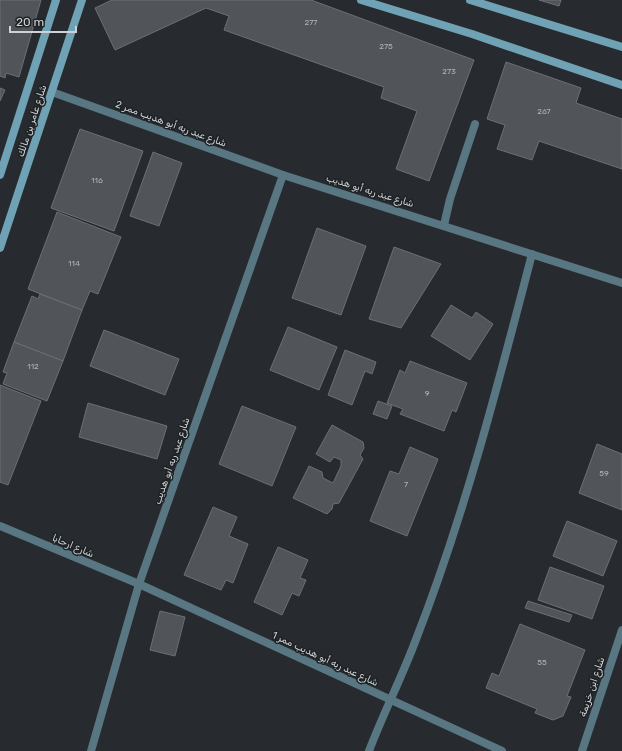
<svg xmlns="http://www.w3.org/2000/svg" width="622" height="751" font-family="Rubik,Vazirmatn,sans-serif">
<rect width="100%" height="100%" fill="#272b2f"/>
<g fill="#515459" stroke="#6c6f75">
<polygon points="0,0 41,0 19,77 6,73 5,78 0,76"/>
<polygon points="112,0 311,0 474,60 429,181 396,169 417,111 381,98 384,87 224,30 229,16 206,8 115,50 95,8"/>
<polygon points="539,0 561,0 559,6"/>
<polygon points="506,62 581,88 576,103 622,119 622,169 539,141 532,160 497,149 505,125 487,119"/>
<polygon points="0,88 5,90 0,101"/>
<polygon points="80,129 143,151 114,231 51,208"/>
<polygon points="153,152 182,163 159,226 130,216"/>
<polygon points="57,212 121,237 98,294 90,291 82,310 28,289"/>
<polygon points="317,228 366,246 341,315 292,298"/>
<polygon points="394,247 441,264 401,328 369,319"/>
<polygon points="40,294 82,310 63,361 14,342 32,296 38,299"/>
<polygon points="451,305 472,318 476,312 493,324 470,360 431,336"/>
<polygon points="288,327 337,347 319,390 270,370"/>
<polygon points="104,330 179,359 165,395 90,366"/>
<polygon points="14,342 63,361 47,401 3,384 7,373 3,372"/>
<polygon points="345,350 376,362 372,374 365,371 352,405 328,395"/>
<polygon points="410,361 467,383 456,412 452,410 444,431 400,414 403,409 387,403 400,370 405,373"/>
<polygon points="0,385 41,401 8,485 0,482"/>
<polygon points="378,401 392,406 387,419 373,414"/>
<polygon points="88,403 167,426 157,459 79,437"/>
<polygon points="242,406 296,427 272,486 219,464"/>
<polygon points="332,425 363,442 364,448 360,455 363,459 339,503 333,504 332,509 327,514 293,498 309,466 322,472 323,478 333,483 341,466 341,460 334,457 330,462 316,454"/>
<polygon points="597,444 622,454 622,510 579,493"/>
<polygon points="410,447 438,459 407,536 370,521 390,471 399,474"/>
<polygon points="213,507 237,517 229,536 248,544 233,583 226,580 221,590 184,575"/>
<polygon points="567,521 617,541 603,576 553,556"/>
<polygon points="278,547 308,560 300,578 306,580 299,596 292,593 282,615 254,602"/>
<polygon points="550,567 604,586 592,619 538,600"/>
<polygon points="528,601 572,615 569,622 525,608"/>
<polygon points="160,611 185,617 175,656 150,650"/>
<polygon points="520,624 585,650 567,696 571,697 563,716 553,720 535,713 537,709 486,688 492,673 499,676"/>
</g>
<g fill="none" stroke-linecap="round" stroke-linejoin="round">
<polyline stroke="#587783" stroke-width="8" points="444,225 450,199 475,124"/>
<g stroke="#587783" stroke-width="8">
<polyline points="52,92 283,175 622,283"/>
<polyline points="0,526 139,584 502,751"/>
<polyline points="91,751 139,584 283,175"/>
<path d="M 369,751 C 383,714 401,679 415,642 C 464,517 498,385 532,254"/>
<polyline points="582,751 622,630"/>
</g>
<g stroke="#70a2b6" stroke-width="8">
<polyline points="361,0 472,34 622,85"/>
<polyline points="470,0 622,47"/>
<polyline points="0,175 56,0"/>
<polyline points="0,248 82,0"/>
</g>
</g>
<g text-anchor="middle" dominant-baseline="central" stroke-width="3" stroke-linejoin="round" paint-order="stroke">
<g font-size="8" fill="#b0b2b5">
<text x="311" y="22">277</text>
<text x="386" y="46">275</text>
<text x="449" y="71">273</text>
<text x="544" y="111">267</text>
<text x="97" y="180">116</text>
<text x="74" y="263">114</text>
<text x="33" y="366">112</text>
<text x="427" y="393">9</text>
<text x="604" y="473">59</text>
<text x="406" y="484">7</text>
<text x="542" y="662">55</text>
</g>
<g font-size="10" fill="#cfd1d4" stroke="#1d2225">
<text transform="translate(32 121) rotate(-72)">شارع عامر بن مالك</text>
<text transform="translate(171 124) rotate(20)">شارع عبد ربه أبو هديب ممر 2</text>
<text transform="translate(370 191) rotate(17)">شارع عبد ربه أبو هديب</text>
<text transform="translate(172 461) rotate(-71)">شارع عبد ربه أبو هديب</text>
<text transform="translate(73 546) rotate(23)">شارع ارحابا</text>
<text transform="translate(325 659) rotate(25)">شارع عبد ربه أبو هديب ممر 1</text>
<text transform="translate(592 687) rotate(-72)">شارع ابن خزيمة</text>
</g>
</g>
<path d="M10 26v6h66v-6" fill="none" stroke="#cfd1d4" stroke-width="2"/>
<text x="16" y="26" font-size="12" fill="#cfd1d4" stroke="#1d2225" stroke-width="3" paint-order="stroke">20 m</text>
</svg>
